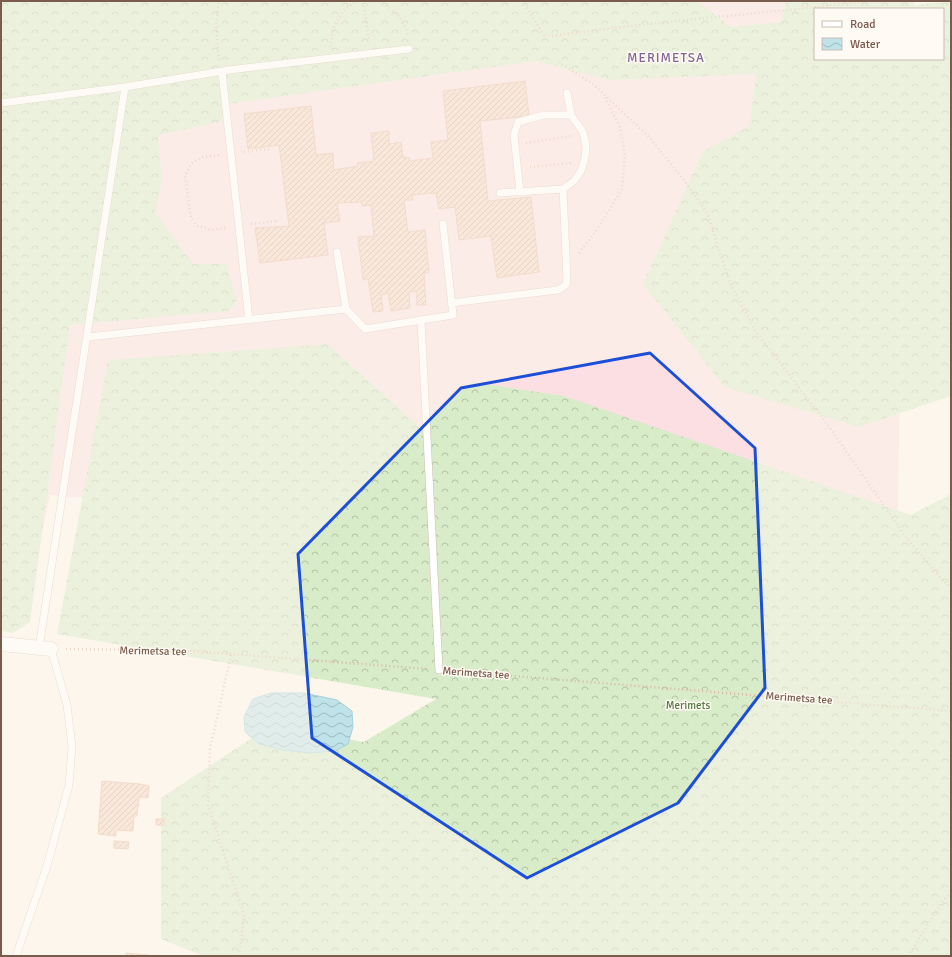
<svg xmlns="http://www.w3.org/2000/svg" width="952" height="957" font-family="Signika,sans-serif">
<defs>
<pattern id="forest-crowns" width="20" height="18" patternUnits="userSpaceOnUse"><rect width="20" height="18" fill="#d8ecc9"/><path d="M2 6a3 3 0 1 1 6 0M12 15a3 3 0 1 1 6 0" fill="none" stroke="#b4c2a5"/></pattern>
<pattern id="water-waves" width="16" height="10" patternUnits="userSpaceOnUse"><rect width="16" height="10" fill="#bfe3e8"/><path d="M0 5q4-4 8 0t8 0" fill="none" stroke="#a0bbbe"/></pattern>
<pattern id="building-hatch" width="6" height="6" patternUnits="userSpaceOnUse"><rect width="6" height="6" fill="#f3d5c3"/><path d="M-1 1l2-2M0 6l6-6M5 7l2-2" fill="none" stroke="#cab0a1"/></pattern>
</defs>
<rect width="100%" height="100%" fill="#fdf6ec"/>
<polygon fill="#fbdfe3" points="1,1 906,1 815,9 815,59 905,59 897,568 50,495 27,606"/>
<g fill="url(#forest-crowns)" fill-rule="evenodd">
<path d="M 1,1 L 697,1 L 731,27 L 781,22 L 786,1 L 913,1 L 915,5 L 951,1 L 951,396 L 859,427 L 725,387 L 643,284 L 703,151 L 750,126 L 756,74 L 609,80 L 535,61 L 228,104 L 220,122 L 158,135 L 162,180 L 155,212 L 193,264 L 226,264 L 237,302 L 229,311 L 70,325 L 30,622 L 13,633 L 1,631 ZM 815,9 L 943,9 L 943,59 L 815,59 Z"/>
<polygon points="328,344 422,429 471,382 564,396 911,515 951,494 951,956 203,956 161,939 161,798 270,726 364,742 436,699 57,634 108,360"/>
</g>
<polygon fill="url(#water-waves)" stroke="#a5d3da" points="271,693 304,693 337,700 352,711 353,727 348,744 335,751 310,753 283,750 259,744 245,732 244,717 253,699"/>
<g fill="url(#building-hatch)" stroke="#e6bba3">
<polygon points="525,81 529,116 480,121 488,201 531,197 539,272 497,278 491,236 459,240 455,207 439,209 436,193 412,195 413,200 404,200 408,232 425,230 429,272 424,273 426,305 417,305 416,291 409,292 410,308 391,311 388,293 381,295 383,311 373,312 368,279 363,280 358,237 374,236 371,205 362,206 362,202 337,203 340,221 324,223 328,255 260,263 255,228 289,226 279,145 248,149 244,114 311,106 316,155 333,153 334,170 358,166 357,163 374,161 371,133 389,131 389,144 401,142 403,157 410,158 409,161 433,158 431,142 448,140 443,91"/>
<polygon points="102,781 140,784 149,786 148,798 139,797 137,816 134,816 133,831 116,830 116,836 98,834"/>
<rect x="156" y="819" width="8" height="6"/>
<polygon points="114,841 129,842 128,849 114,848"/>
<polygon points="126,953 158,956 126,956"/>
</g>
<g fill="none" stroke-linecap="round" stroke-linejoin="round">
<g stroke="#d1beb0" stroke-width="8">
<g id="service">
<polyline points="222,72 249,320"/>
<polyline points="1,103 125,87 229,70 409,49"/>
<polyline points="520,192 514,135 518,122 544,115 571,115"/>
<polyline points="500,193 563,189 574,181 581,171 585,158 586,146 583,132 571,115 567,93"/>
<polyline points="451,303 558,290 566,285 567,280 563,189"/>
<polyline points="346,309 365,329 453,315 443,224"/>
<polyline points="421,320 439,670"/>
<polyline points="88,337 346,309 337,252"/>
<polyline points="39,648 125,87"/>
<polyline points="16,956 47,866 69,785 72,747 67,705 51,649"/>
</g>
</g>
<g stroke="#d1beb0" stroke-width="15">
<polyline id="minor" points="1,644 51,649"/>
</g>
<g stroke="#d9b8a5" stroke-width="2.5" stroke-dasharray="1 3" stroke-linecap="butt">
<path d="M 379,1 C 395,11 403,17 408,36"/>
<polyline points="522,1 545,37"/>
<polyline points="364,6 369,41"/>
<path d="M 552,36 C 657,21 762,14 867,1"/>
<polyline points="330,47 334,27 343,11 355,2"/>
<polyline points="219,60 216,27 219,1"/>
<polyline points="559,62 594,85 649,137 683,179 707,213 730,283 755,330 830,428 905,536 939,576 951,588"/>
<polyline points="526,143 571,136"/>
<polyline points="244,152 269,149"/>
<polyline points="219,155 202,157 191,164 185,176 191,219 198,226 211,230 228,227"/>
<polyline points="530,167 571,163"/>
<polyline points="251,224 276,221"/>
<polyline points="579,253 596,231 622,189 625,154 620,127 604,96"/>
<polyline points="66,649 190,651 428,669"/>
<polyline points="231,655 210,749 208,805 244,915 239,956"/>
<polyline points="451,671 951,711"/>
<polyline points="908,956 944,899 951,892"/>
</g>
<use href="#service" stroke="#fff" stroke-width="7"/>
<use href="#minor" stroke="#fff" stroke-width="14"/>
</g>
<path d="M0 0H952V957H0ZM 650,353 L 755,448 L 765,688 L 678,803 L 527,878 L 312,738 L 298,554 L 461,388 Z" fill="#fdf6ec" fill-opacity=".55" fill-rule="evenodd"/>
<path fill="none" stroke="#1d4ed8" stroke-width="3" stroke-linejoin="round" d="M 650,353 L 755,448 L 765,688 L 678,803 L 527,878 L 312,738 L 298,554 L 461,388 Z"/>
<g text-anchor="middle" dominant-baseline="central" stroke-width="3" stroke-linejoin="round" paint-order="stroke">
<g font-size="11" fill="#7a5c4d" stroke="#fffaf3">
<text transform="translate(153 651) rotate(1)">Merimetsa tee</text>
<text transform="translate(476 673) rotate(4)">Merimetsa tee</text>
<text transform="translate(799 698) rotate(4)">Merimetsa tee</text>
</g>
<g font-size="11" fill="#537a41" stroke="#fffaf3">
<text x="688" y="705">Merimets</text>
</g>
<g font-size="13" letter-spacing="1" fill="#846695" stroke="#fffaf3">
<text x="666" y="58">MERIMETSA</text>
</g>
</g>
<rect width="952" height="957" fill="none" stroke="#7a5c4d" stroke-width="4"/>
<rect x="814" y="8" width="130" height="52" fill="#fffaf3" stroke="#cabbb1"/>
<rect x="822" y="21" width="20" height="6" fill="#ffffff" stroke="#cabbb1"/>
<text x="850" y="28" font-size="12" fill="#7a5c4d">Road</text>
<rect x="822" y="38" width="20" height="12" fill="url(#water-waves)" stroke="#cabbb1"/>
<text x="850" y="48" font-size="12" fill="#7a5c4d">Water</text>
</svg>
